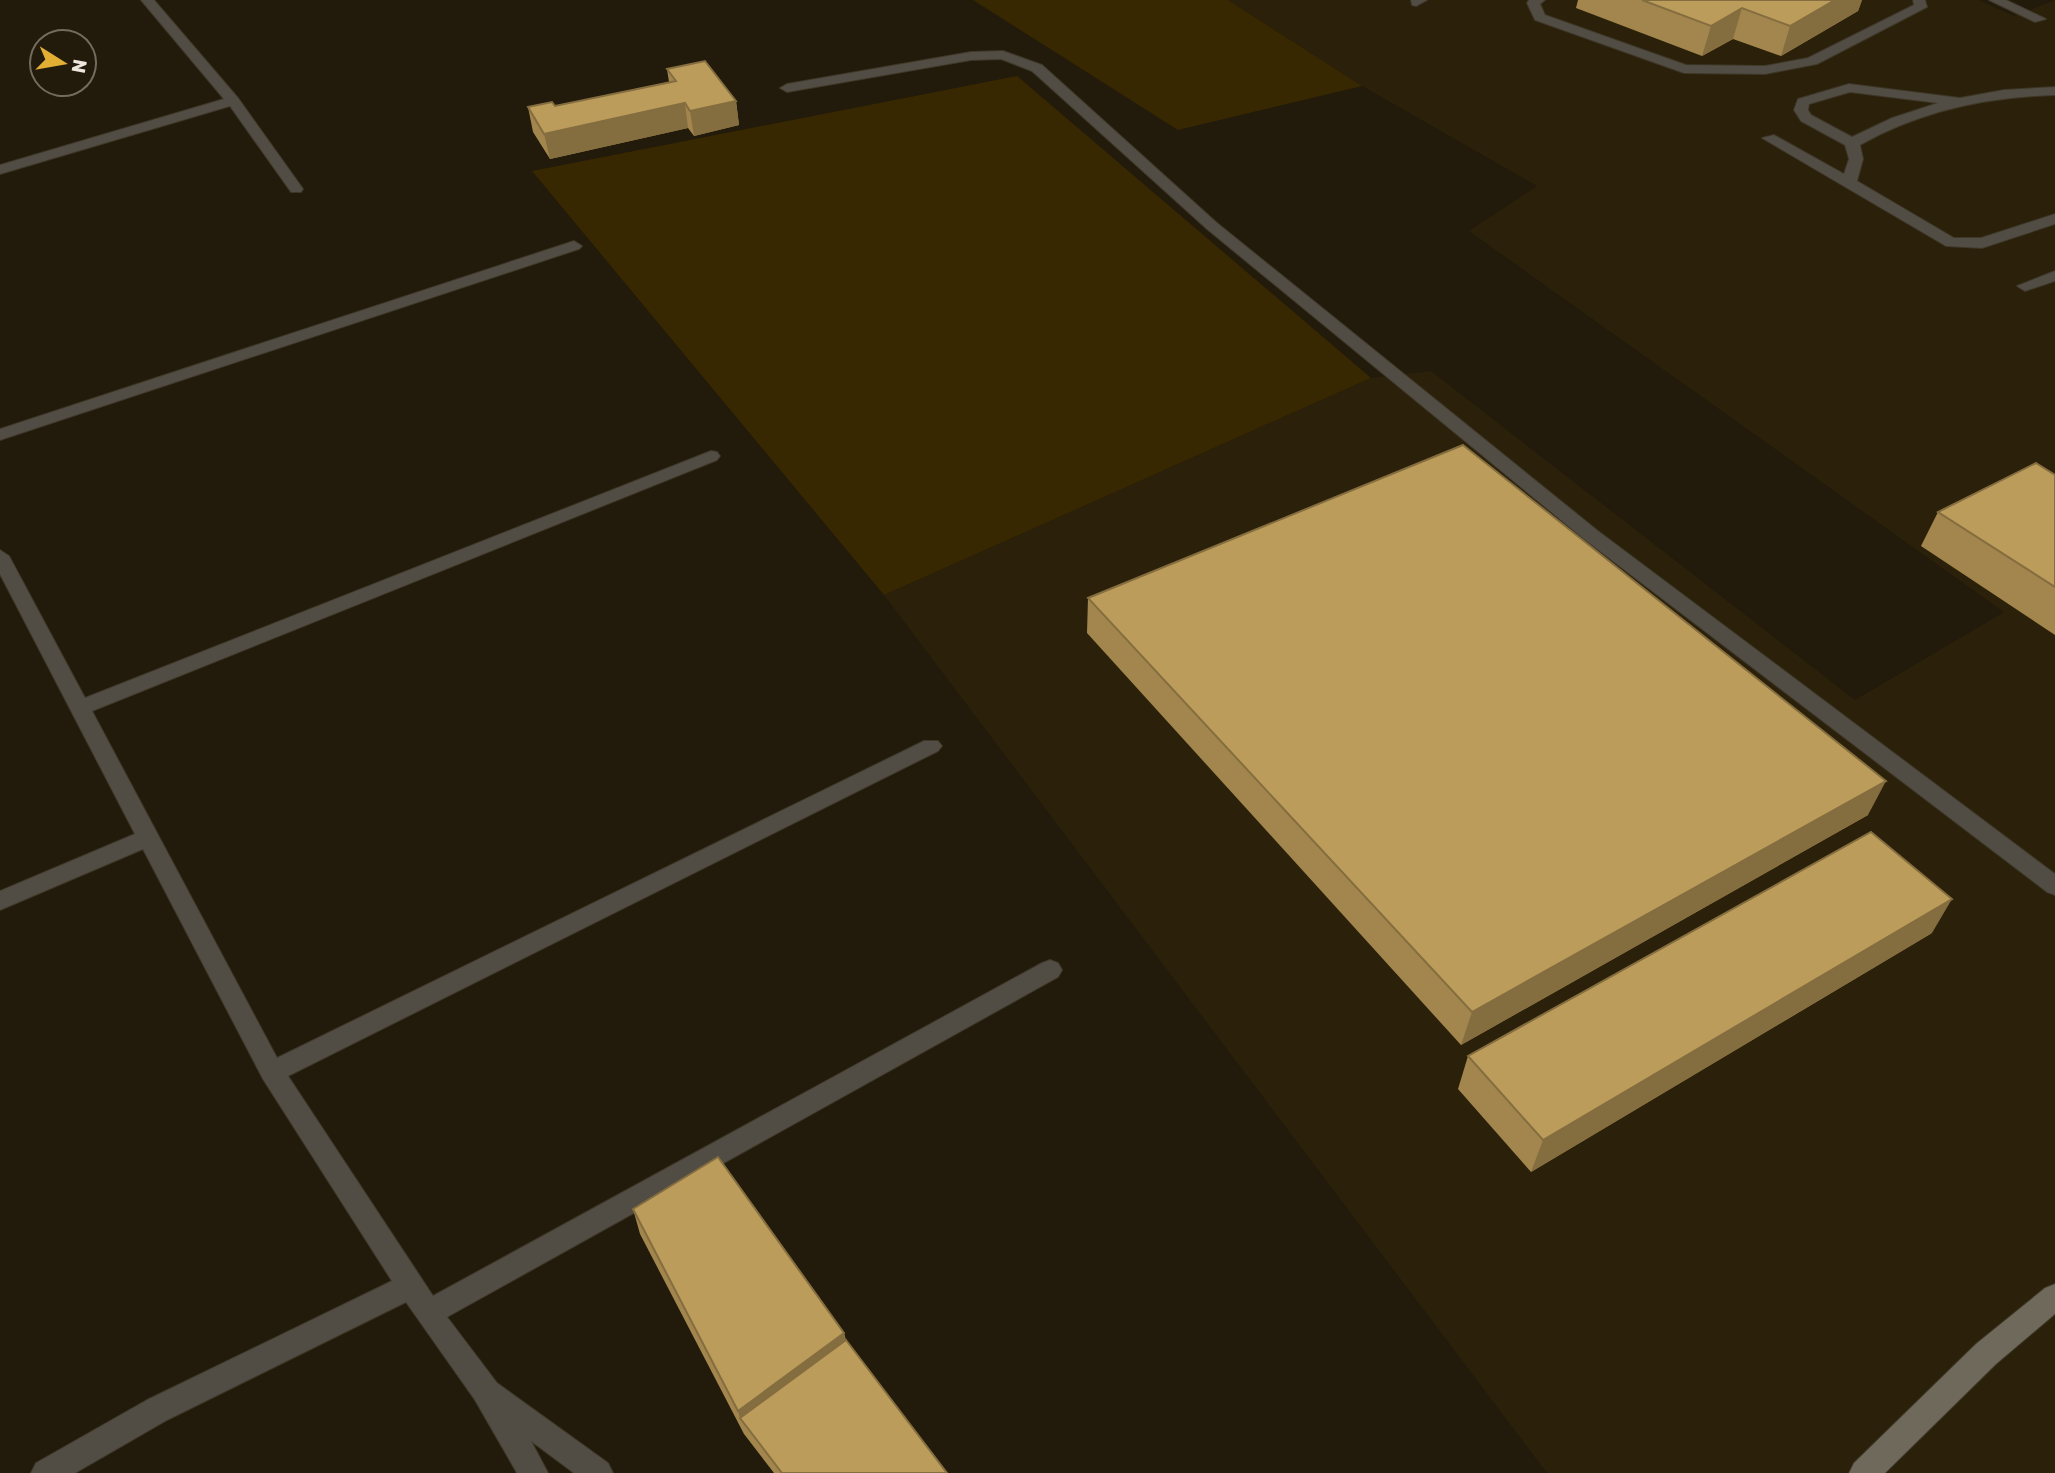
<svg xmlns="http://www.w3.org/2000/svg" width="2055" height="1473" font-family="Rubik,sans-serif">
<rect width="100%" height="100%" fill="#221a0a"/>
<polygon fill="#2b2009" points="1228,0 1979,0 2014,16 2055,0 2055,1473 1547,1473 884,595 1371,378 1431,371 1855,700 2004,612 1469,231 1537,186 1362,86"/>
<g fill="#382801">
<polygon points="973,0 1228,0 1362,86 1178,130"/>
<polygon points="1017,76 1371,378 884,595 532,171"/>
</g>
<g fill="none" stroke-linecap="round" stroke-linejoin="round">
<g stroke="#3e3727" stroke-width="2">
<g id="service">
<polygon points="1411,0 1427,0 1416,6 1412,5"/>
<polygon points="1529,0 1545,0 1540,4 1545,15 1686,65 1765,66 1808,58 1914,5 1913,0 1925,0 1927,7 1817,64 1765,74 1684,73 1535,20 1527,3"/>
<polygon points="1003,51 1042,65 1217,223 1598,531 2055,874 2055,895 2047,892 1584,539 1207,229 1032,71 1001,59 971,60 787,92 780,88 787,84 971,52"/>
<path d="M 1849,84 L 1960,98 L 2004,90 L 2055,87 L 2055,95 C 1986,97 1920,111 1860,145 L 1863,159 L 1857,181 L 1954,238 L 1981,238 L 2055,214 L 2055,224 L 1982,248 L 1946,246 L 1762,138 L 1774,135 L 1844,174 L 1849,159 L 1845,145 L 1801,121 L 1794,110 L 1798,99 ZM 1850,92 L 1938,103 L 1892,118 L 1852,137 L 1811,115 L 1808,110 L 1809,104 Z"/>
<polygon points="2055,271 2055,281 2025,291 2017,286"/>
</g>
</g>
<g stroke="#3e3727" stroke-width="2">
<g id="minor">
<polygon points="141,0 154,0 238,98 303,189 301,192 291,192 230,106 0,174 0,165 224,99"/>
<polygon points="1989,0 2006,0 2046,19 2035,22"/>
<polygon points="574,241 582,246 579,249 0,440 0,429"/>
<polygon points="711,451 717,452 720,456 717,460 92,711 277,1058 924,741 938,741 942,746 938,751 288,1076 433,1296 1042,963 1050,960 1058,963 1062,970 1058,977 447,1317 497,1383 608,1463 613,1473 574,1473 531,1441 548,1473 517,1473 475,1400 406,1302 167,1420 75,1473 31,1473 36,1463 147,1400 392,1281 263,1079 143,849 0,910 0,891 135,834 0,574 0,550 9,556 85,698"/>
</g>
</g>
<g stroke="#3e3727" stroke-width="2">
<polygon id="secondary" points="2055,1284 2055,1314 1996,1364 1885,1473 1849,1473 1854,1463 1976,1344 2045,1288"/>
</g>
<use href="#service" fill="#514d45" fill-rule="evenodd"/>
<use href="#minor" fill="#514d45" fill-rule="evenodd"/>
<use href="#secondary" fill="#6f695c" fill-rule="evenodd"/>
</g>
<g fill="#a2864d">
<polygon points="1578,0 1862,0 1858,11 1781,56 1733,39 1702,56 1576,8"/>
<polygon points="667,69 736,101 739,125 694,136 688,128 550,159 533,132 528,107 555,106 669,82"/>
<polygon points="2055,475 2055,635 1921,546 1938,512"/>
<polygon points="1088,598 1868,815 1461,1045 1087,633"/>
<polygon points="1932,933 1531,1172 1458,1089 1468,1056"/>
<polygon points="633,1209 844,1333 846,1340 947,1473 774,1473 744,1434 640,1234"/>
</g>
<g fill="#846d3f">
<polygon points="1833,0 1862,0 1858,11 1781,56 1790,26"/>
<polygon points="1742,8 1733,39 1702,56 1711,26"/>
<polygon points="736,101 739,125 694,136 690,111"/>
<polygon points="685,103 688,128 550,159 544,134"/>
<polygon points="1886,781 1868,815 1461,1045 1472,1012"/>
<polygon points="1952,899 1932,933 1531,1172 1543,1140"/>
<polygon points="844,1333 848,1356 740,1418 738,1411"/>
</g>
<g fill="#bc9c5a" stroke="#846d3f" stroke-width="2">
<polygon points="1642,0 1835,0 1790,26 1742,8 1711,26"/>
<polygon points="705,61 736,101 690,111 685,103 544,134 528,107 552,102 555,106 676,81 667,69"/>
<polygon points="1463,445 1886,781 1472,1012 1088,598"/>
<polygon points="2036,463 2055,475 2055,587 1938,512"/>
<polygon points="1871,832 1952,899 1543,1140 1468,1056"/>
<polygon points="718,1157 844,1333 738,1411 633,1209"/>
<polygon points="846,1340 947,1473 782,1473 740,1418"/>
</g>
<g transform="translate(63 63) rotate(101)"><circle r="33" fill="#221a0a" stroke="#736c5e" stroke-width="2"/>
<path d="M0-5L12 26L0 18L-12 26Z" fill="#e2af34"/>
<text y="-10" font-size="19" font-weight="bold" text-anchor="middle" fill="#ece6dc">N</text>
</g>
</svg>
